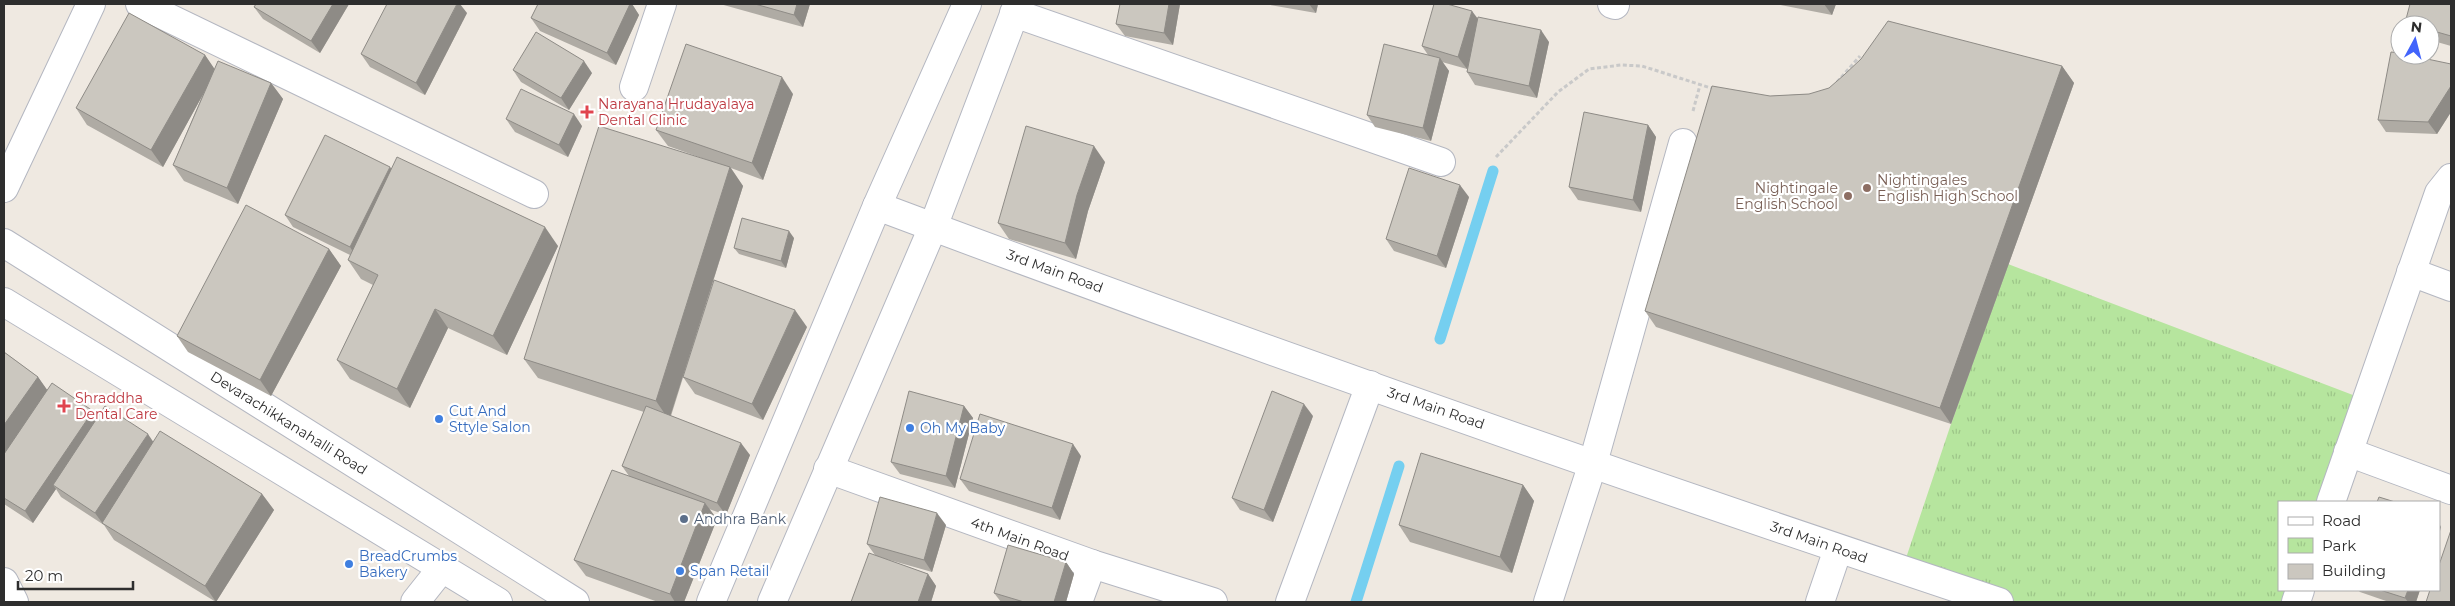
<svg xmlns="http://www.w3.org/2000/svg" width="2455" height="606" font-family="Montserrat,sans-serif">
<defs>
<pattern id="park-tufts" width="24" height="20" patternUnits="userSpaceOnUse" patternTransform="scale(1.25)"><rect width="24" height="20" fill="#b6e59e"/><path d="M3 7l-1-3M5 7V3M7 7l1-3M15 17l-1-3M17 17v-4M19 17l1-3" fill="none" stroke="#9dc588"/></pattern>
</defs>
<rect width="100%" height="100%" fill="#efe9e1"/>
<polygon fill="url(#park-tufts)" points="2008,264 2366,400 2331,502 2279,502 2279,590 2300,590 2296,602 1999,602 1902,570 1951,424"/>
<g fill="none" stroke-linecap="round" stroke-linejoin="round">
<g stroke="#75cff0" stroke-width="11">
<polyline points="1440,339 1493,171"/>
<polyline points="1356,602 1399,466"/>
</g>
<g stroke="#b4b7c1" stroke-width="30">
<g id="minor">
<polyline points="140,4 534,194"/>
<polyline points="1612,4 1615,5"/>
<polyline points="1014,13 1441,162"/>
<polyline points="634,87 662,4"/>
<polyline points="2411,272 2451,287"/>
<polyline points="2348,452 2451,490"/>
<polyline points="828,469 1092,564 1213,602"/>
<polyline points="2331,502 2439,193 2451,178"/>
<polyline points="4,582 14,602"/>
<polyline points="415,602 442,568"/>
<polyline points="1078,602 1092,564"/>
<polyline points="1290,602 1370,385"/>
<polyline points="1548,602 1593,463 1683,143"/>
<polyline points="1820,602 1838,549"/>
<polyline points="2296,602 2300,590"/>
</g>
</g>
<g stroke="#b4b7c1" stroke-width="30">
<g id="tertiary">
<polyline points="4,188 91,4"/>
<path d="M 877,206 C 1248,345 1623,477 1999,602"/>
<polyline points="4,243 575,602"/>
<polyline points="4,302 498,602"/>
</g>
</g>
<g stroke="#b4b7c1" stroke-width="30">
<g id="secondary">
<polyline points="711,602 877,206 967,4"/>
<polyline points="772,602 933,227 1018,4"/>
</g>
</g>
<g stroke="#c9c9c9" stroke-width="3" stroke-dasharray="4 2.5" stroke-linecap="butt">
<polyline points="1837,82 1860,56"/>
<polyline points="1693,111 1700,85"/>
<polyline points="1496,157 1558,92 1589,69 1621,65 1642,66 1714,89"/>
</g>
<use href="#minor" stroke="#fff" stroke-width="28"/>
<use href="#tertiary" stroke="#fff" stroke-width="28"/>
<use href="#secondary" stroke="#fff" stroke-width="28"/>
</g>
<g fill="#afaba4">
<polygon points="256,4 349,4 320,53 263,19 254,7"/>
<polygon points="538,4 632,4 639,15 616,65 540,31 531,18"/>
<polygon points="720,4 810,4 803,27"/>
<polygon points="1120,4 1180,4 1173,45 1125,36 1116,24"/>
<polygon points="1265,4 1318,4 1316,13"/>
<polygon points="1776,4 1836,4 1832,15"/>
<polygon points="2451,4 2451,46 2430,40 2430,25 2406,25 2405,23"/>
<polygon points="467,13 425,95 370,67 361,54"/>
<polygon points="1478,19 1549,42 1537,98 1475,85 1467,72 1467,69 1442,62 1449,71 1431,141 1375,127 1367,115 1428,55 1422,46"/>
<polygon points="205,55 214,69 271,83 283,99 238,204 184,181 173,165 203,94 163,167 87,125 76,108"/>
<polygon points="2451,64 2451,112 2437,134 2386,132 2378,120"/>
<polygon points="2062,66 2074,83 1951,424 1656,327 1645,311 1770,96 1809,94"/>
<polygon points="513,70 592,73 569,110 521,82"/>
<polygon points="793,94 763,180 731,168 743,186 671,416 750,455 726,515 709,509 717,519 684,602 658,602 586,576 574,560 629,476 622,466 644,412 538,378 524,359 710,161 668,146 656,130"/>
<polygon points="506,119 582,126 568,157 515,132"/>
<polygon points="1648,125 1656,137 1641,212 1578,200 1569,187"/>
<polygon points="1105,162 1088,211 1076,259 1009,239 998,223"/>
<polygon points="391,169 558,246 507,355 448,328 410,408 350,379 337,360 373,285 361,279 348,260 350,255 293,227 285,215"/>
<polygon points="1469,197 1446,268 1394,251 1386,239"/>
<polygon points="794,238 786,268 739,254 734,248"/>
<polygon points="329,249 341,266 271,396 188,352 177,336"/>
<polygon points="807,327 763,420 695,394 683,377"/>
<polygon points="4,352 38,377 47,390 93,411 97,418 153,442 262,494 274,510 216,602 114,540 104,525 61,497 56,489 33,523 4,504"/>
<polygon points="964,406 973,418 955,488 900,474 891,462"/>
<polygon points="1313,416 1273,522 1240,510 1232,498"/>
<polygon points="1081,456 1060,520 969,491 960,479"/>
<polygon points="1523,485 1534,501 1512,573 1410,542 1399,525"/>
<polygon points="946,525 932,572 886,559 928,574 936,586 931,602 851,602 875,555 867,544"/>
<polygon points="1066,562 1074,574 1066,602 1001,602 994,593"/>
<polygon points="2358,590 2420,590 2416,602 2389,602 2360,592"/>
</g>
<g fill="#8e8b86">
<polygon points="333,4 349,4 320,53 311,41"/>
<polygon points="457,4 460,4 467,13 425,95 416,83"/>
<polygon points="630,4 632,4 639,15 616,65 607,53"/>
<polygon points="797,4 810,4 803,27 794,15"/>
<polygon points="1169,4 1180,4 1173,45 1164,33"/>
<polygon points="1309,4 1318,4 1316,13"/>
<polygon points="1824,4 1836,4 1832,15"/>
<polygon points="1472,11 1481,23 1467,69 1458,57"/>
<polygon points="1541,30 1549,42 1537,98 1529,86"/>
<polygon points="205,55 216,71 163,167 151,150"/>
<polygon points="1440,58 1449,71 1431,141 1423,128"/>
<polygon points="584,61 592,73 569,110 561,98"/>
<polygon points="2062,66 2074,83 1951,424 1940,408"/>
<polygon points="782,77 793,94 763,180 752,163"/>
<polygon points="271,83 283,99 238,204 227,188"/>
<polygon points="2451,86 2451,112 2437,134 2428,122"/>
<polygon points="574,114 582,126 568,157 559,145"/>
<polygon points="1648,125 1656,137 1641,212 1633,200"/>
<polygon points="1094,146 1105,162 1088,211 1076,259 1065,243 1077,195"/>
<polygon points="390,167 398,179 358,260 350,247"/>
<polygon points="730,167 743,186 669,420 656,401"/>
<polygon points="1460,185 1469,197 1446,268 1437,256"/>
<polygon points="545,227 558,246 507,355 493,336"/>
<polygon points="789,231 794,238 786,268 781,261"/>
<polygon points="329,249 341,266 271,396 260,380"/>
<polygon points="435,309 448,328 410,408 397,389"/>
<polygon points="795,310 807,327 763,420 752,404"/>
<polygon points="38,377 50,394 4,457 4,425"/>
<polygon points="1304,404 1313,416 1273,522 1264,510"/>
<polygon points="964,406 973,418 955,488 946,476"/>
<polygon points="93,411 101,423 53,485 56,489 33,523 25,511"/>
<polygon points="148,434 156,446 103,524 95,513"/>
<polygon points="741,443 750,455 726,515 717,503"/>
<polygon points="1073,444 1081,456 1060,520 1052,508"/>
<polygon points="1523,485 1534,501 1512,573 1500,557"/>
<polygon points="262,494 274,510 216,602 205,586"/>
<polygon points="705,503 717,519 684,602 675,602 670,594"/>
<polygon points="937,513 946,525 932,572 924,560"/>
<polygon points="2439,523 2441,527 2439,535"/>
<polygon points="1066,562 1074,574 1066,602 1054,602"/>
<polygon points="928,574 936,586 931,602 918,602"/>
<polygon points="2408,590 2420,590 2416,602 2408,602 2405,598"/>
</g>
<g fill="#cbc7bf" stroke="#8e8b86">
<polygon points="256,4 333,4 311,41 254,7"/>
<polygon points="387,4 457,4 416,83 361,54"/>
<polygon points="538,4 630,4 607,53 531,18"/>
<polygon points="755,4 797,4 794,15"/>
<polygon points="1120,4 1169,4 1164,33 1116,24"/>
<polygon points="1434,4 1447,4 1472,11 1458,57 1422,46"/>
<polygon points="2410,4 2451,4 2451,36 2430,30 2430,25 2412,25 2405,23"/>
<polygon points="129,13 205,55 151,150 76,108"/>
<polygon points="1478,17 1541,30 1529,86 1467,72"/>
<polygon points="1888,21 2062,66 1940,408 1645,311 1712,86 1770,96 1809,94 1829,88 1844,75 1861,59"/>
<polygon points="536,32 584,61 561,98 513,70"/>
<polygon points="686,44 782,77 752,163 656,130"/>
<polygon points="1384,44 1440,58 1423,128 1367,115"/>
<polygon points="2391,52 2400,53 2400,55 2408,55 2451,64 2451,86 2428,122 2378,120"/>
<polygon points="218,61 271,83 227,188 173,165"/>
<polygon points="521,89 574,114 559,145 506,119"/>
<polygon points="1584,112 1648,125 1633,200 1569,187"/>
<polygon points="599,126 730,167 656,401 524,359"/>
<polygon points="1026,126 1094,146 1077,195 1065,243 998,223"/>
<polygon points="325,135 390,167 350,247 285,215"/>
<polygon points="397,157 545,227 493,336 435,309 397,389 337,360 378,275 348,260"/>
<polygon points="1409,168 1460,185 1437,256 1386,239"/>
<polygon points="246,205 329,249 260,380 177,336"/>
<polygon points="742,218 789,231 781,261 734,248"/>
<polygon points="714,280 795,310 752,404 683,377"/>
<polygon points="4,352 38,377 4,425"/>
<polygon points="52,383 93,411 25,511 4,498 4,454"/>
<polygon points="909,391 964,406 946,476 891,462"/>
<polygon points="1272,391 1304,404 1264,510 1232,498"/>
<polygon points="105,406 148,434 95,513 53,485"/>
<polygon points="646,406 741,443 717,503 622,466"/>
<polygon points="980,414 1073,444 1052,508 960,479"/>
<polygon points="160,431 262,494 205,586 102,523"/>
<polygon points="1421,453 1523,485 1500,557 1399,525"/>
<polygon points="612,470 705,503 670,594 574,560"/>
<polygon points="880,497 937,513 924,560 867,544"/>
<polygon points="2379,497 2395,502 2377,502"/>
<polygon points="2451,530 2451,602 2426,602 2430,590 2439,590 2439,565"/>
<polygon points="1008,545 1066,562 1054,602 1024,602 994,593"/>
<polygon points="869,553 928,574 918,602 851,602"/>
<polygon points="2380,590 2408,590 2405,598"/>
</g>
<g fill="#e0444e" stroke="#fff" stroke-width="2">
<path d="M584.5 104.5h5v5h5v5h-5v5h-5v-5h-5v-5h5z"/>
<path d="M61.5 398.5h5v5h5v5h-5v5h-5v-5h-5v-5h5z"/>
</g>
<g fill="#8d6e63" stroke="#fff" stroke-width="2">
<circle cx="1867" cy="188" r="5"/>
<circle cx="1848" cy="196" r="5"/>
</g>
<g fill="#3f7fe0" stroke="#fff" stroke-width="2">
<circle cx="439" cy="419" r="5"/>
<circle cx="910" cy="428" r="5"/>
<circle cx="349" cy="564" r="5"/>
<circle cx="680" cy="571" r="5"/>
</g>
<circle fill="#5c6f8a" stroke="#fff" stroke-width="2" cx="684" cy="519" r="5"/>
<g text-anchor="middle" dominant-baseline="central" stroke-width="4.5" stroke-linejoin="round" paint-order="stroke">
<g font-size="14" fill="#be3a42" stroke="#fff" text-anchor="start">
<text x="598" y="104">Narayana Hrudayalaya<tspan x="598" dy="16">Dental Clinic</tspan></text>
<text x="75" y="398">Shraddha<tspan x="75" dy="16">Dental Care</tspan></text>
</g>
<g font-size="14" fill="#785e54" stroke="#fff" text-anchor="start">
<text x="1877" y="180">Nightingales<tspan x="1877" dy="16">English High School</tspan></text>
<text x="1838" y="188" text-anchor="end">Nightingale<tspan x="1838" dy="16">English School</tspan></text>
</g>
<g font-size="14" fill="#2e2e2e" stroke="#fff">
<text transform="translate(1055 271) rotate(20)">3rd Main Road</text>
<text transform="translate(1436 408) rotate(19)">3rd Main Road</text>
<text transform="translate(289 423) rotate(32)">Devarachikkanahalli Road</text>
<text transform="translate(1020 539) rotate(20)">4th Main Road</text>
<text transform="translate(1819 542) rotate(19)">3rd Main Road</text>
</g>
<g font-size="14" fill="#366cbe" stroke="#fff" text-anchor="start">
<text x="449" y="411">Cut And<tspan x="449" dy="16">Sttyle Salon</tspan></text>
<text x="920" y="428">Oh My Baby</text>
<text x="359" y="556">BreadCrumbs<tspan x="359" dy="16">Bakery</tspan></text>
<text x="690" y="571">Span Retail</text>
</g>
<g font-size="14" fill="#4e5e75" stroke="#fff" text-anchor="start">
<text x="694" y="519">Andhra Bank</text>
</g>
</g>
<rect width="2455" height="606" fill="none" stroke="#2e2e2e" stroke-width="10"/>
<rect x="2278" y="501" width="162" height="90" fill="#ffffff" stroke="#ababab"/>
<rect x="2288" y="517" width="25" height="8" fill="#ffffff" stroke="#ababab"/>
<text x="2322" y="526" font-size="15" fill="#2e2e2e">Road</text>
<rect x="2288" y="538" width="25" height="15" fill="url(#park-tufts)" stroke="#ababab"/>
<text x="2322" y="551" font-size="15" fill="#2e2e2e">Park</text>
<rect x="2288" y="564" width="25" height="15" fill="#cbc7bf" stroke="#ababab"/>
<text x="2322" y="576" font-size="15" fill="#2e2e2e">Building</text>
<g transform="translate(2415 40) rotate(7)"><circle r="24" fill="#ffffff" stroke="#ababab"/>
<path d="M0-4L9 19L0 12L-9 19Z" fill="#4264fb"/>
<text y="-8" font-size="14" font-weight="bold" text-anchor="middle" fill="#2e2e2e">N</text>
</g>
<path d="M18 581v8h115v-8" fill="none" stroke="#2e2e2e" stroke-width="2.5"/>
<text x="25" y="581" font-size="15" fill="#2e2e2e" stroke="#ffffff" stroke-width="4" paint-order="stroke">20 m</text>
</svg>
